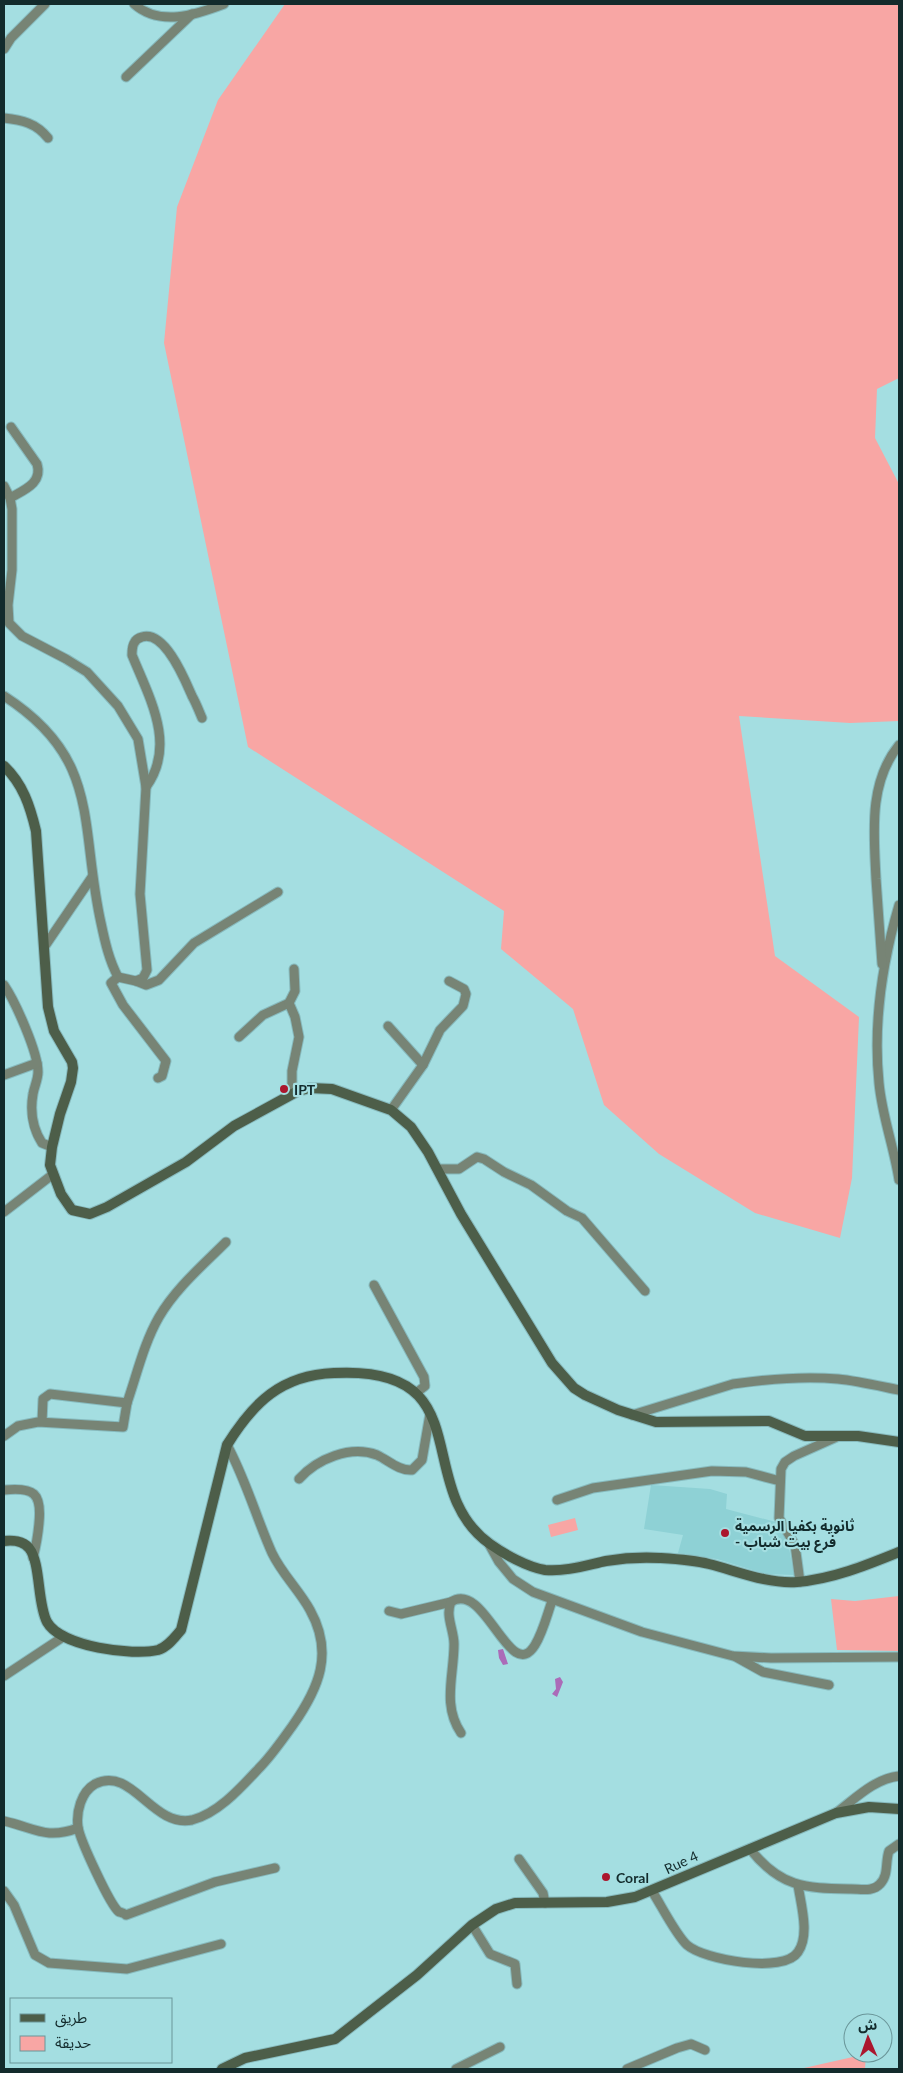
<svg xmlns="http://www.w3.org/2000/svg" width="903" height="2073" font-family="Lato,'Noto Sans Arabic',sans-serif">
<rect width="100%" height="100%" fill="#a4dee1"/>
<polygon fill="#8ed1d5" points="651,1485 710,1489 727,1494 726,1509 776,1522 787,1537 794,1575 766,1574 717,1559 678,1553 683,1535 644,1529"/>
<g fill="#f8a6a4">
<polygon points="285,4 899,4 899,378 877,389 875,438 899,484 899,721 850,723 739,716 775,956 859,1017 852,1178 840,1238 755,1213 659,1154 604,1105 573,1009 501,949 504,911 248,747 164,343 177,207 218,100"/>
<polygon points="575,1518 578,1530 551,1537 548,1525"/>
<polygon points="899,1596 899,1651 837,1650 831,1599 855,1601"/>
<polygon points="866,2054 865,2069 801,2069 804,2068"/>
</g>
<g fill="#ab6bb8">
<polygon points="503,1649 508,1664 503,1665 499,1658 498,1650"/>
<polygon points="560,1677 563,1682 557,1697 552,1694 556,1689 555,1679"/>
</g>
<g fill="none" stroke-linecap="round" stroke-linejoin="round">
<g stroke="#87babd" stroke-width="11">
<g id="street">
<path d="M 134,4 C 160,27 195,15 224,4"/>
<polyline points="4,49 11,38 45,4"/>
<polyline points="126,77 192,14"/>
<path d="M 4,118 C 22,120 36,123 48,138"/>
<path d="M 4,486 L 10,498 L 12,509 L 12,570 L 8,605 L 9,623 L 22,636 L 66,659 L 87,672 L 118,706 L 138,739 L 146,787 L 140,894 L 147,970 L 143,978 L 136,981 L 118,977 C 109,960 105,942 101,923 C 79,824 102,759 4,696"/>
<path d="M 10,498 C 24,490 43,483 37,464 L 11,427"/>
<path d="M 146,787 C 177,745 149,697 132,655 C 132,647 133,639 142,637 C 165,630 185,680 192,696 C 196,703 199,711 202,718"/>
<path d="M 899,905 C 883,960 873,1024 879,1083 C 882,1116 894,1147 899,1180"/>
<polyline points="45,946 92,877"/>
<path d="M 882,964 C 880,936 878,907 876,879 C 874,834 868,783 899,745"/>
<polyline points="118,977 111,983 123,1005 166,1061 162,1076 158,1078"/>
<polyline points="136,981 146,985 159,980 194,943 278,892"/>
<path d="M 4,985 C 15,1001 38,1052 38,1072 C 38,1080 34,1087 33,1094 C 30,1111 33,1129 42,1143 L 52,1147"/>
<polyline points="388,1026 423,1065"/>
<polyline points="239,1037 263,1015 289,1003"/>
<polyline points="4,1075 37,1063"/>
<polyline points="292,1093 292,1071 299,1037 295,1017 289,1003 295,991 294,969"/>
<polyline points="391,1110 423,1065 440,1030 463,1006 466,994 464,989 449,981"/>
<polyline points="438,1169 459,1169 477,1157 484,1159 504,1172 531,1185 567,1211 582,1218 645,1291"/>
<polyline points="4,1212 52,1175"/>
<polyline points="374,1285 424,1377 425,1386 416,1393"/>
<path d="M 127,1403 C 137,1374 144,1343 159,1317 C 176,1288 202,1266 226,1242"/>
<path d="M 632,1415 L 733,1384 C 768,1379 803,1376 838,1379 C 858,1381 879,1386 899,1390"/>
<polyline points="4,1436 18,1426 38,1422 123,1427 127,1403 50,1394 43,1399 42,1422"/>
<path d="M 227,1445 C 246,1480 256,1517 272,1553 C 282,1574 299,1590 310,1610 C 334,1653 319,1688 293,1725 C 283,1739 274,1752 263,1764 C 244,1784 220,1813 192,1820 C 152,1828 132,1765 95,1784 C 81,1792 76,1812 78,1827 C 80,1840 110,1905 119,1912 C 120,1912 126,1914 126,1915 L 215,1882 L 275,1868"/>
<path d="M 299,1479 C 317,1459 350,1445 377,1455 C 388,1460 399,1471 412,1470 L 422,1460 L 430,1414"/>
<path d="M 4,1490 C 34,1487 42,1493 39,1523 C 38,1535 36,1546 33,1558"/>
<polyline points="557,1500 593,1488 712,1471 746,1472 780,1481"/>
<polyline points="489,1544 499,1562 513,1579 533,1592 642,1632 733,1656 771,1658 899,1657"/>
<polyline points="800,1582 795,1545 779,1518 781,1469 785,1462 794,1456 839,1436"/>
<polyline points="389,1611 401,1614 451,1602"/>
<polyline points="736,1657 763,1672 829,1685"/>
<polyline points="4,1676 63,1637"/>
<path d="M 461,1733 C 442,1705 454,1676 454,1644 C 454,1630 445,1616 451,1602 C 485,1579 510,1686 535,1645 C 543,1632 547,1615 552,1601"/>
<path d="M 836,1813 C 856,1798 874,1779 899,1776"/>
<path d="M 4,1821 C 35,1828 46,1840 78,1828"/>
<path d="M 750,1849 C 781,1888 805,1888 851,1889 C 861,1889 873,1892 880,1884 C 889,1875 885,1862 889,1851 L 899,1844"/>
<polyline points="519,1859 543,1893 545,1903"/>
<polyline points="4,1891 14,1905 35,1955 49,1963 127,1969 221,1944"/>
<path d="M 652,1891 C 661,1905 676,1935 687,1945 C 704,1960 784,1974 798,1952 C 810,1935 801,1905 798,1885"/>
<polyline points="472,1925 490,1954 515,1964 517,1984"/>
<polyline points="456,2069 500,2047"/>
<polyline points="627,2069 677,2048 691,2044 705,2050"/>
</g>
</g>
<g stroke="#87babd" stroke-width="12">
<g id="secondary">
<path d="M 4,766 C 23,784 30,806 36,831 L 48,1007 L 54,1031 L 72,1062 L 73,1068 L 71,1082 L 60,1114 L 52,1147 L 50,1165 L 61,1194 L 72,1210 L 90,1214 L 107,1207 L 186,1162 L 234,1126 L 298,1091 L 310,1088 L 332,1089 L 391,1110 L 411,1127 L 428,1152 L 461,1214 L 552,1363 L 574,1388 L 585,1395 L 618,1410 L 656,1422 L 769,1421 L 805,1436 L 858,1436 L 899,1442"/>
<path d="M 4,1541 C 12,1540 23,1541 29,1548 C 41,1563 37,1603 47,1622 C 61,1647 133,1656 158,1650 C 168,1647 175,1637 181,1630 L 227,1445 C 253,1403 281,1375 334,1373 C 483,1365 410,1487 490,1544 C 504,1554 527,1567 545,1570 C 565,1572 587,1565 606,1561 C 624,1558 642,1557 660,1558 C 676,1559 693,1560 709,1564 C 737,1571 767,1584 797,1582 C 833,1579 867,1565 899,1552"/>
<polyline points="222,2069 245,2058 335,2039 417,1975 472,1925 496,1909 515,1903 607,1902 635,1897 836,1813 869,1807 899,1809"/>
</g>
</g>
<use href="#street" stroke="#778475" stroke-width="9"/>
<use href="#secondary" stroke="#4d5e49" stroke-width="10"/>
</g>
<g fill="#ab162d" stroke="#a4dee1" stroke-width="2">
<circle cx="284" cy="1089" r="5"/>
<circle cx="725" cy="1533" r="5"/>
<circle cx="606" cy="1877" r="5"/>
</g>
<g text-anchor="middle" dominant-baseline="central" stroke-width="4.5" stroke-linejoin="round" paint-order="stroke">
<g font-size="14" font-weight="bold" fill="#132b2c" stroke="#a4dee1" text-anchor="start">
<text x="294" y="1089">IPT</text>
<text x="735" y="1525">ثانوية بكفيا الرسمية<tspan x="735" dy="16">- فرع بيت شباب</tspan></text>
<text x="616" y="1877">Coral</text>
</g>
<g font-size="14" fill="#132b2c" stroke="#a4dee1">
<text transform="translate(681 1862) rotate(-25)">Rue 4</text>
</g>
</g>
<rect width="903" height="2073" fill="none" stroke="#132b2c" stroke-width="10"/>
<rect x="10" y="1998" width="162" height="65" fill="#a4dee1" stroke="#6a9699"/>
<rect x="20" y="2014" width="25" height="8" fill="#4d5e49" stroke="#6a9699"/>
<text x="55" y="2023" font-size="15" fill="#132b2c">طريق</text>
<rect x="20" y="2036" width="25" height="15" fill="#f8a6a4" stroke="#6a9699"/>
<text x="55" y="2048" font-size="15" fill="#132b2c">حديقة</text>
<g transform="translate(868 2038) rotate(358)"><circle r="24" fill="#a4dee1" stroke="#6a9699"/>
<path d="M0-4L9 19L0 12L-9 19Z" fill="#ab162d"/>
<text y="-8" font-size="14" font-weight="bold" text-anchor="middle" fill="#132b2c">ش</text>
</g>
</svg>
